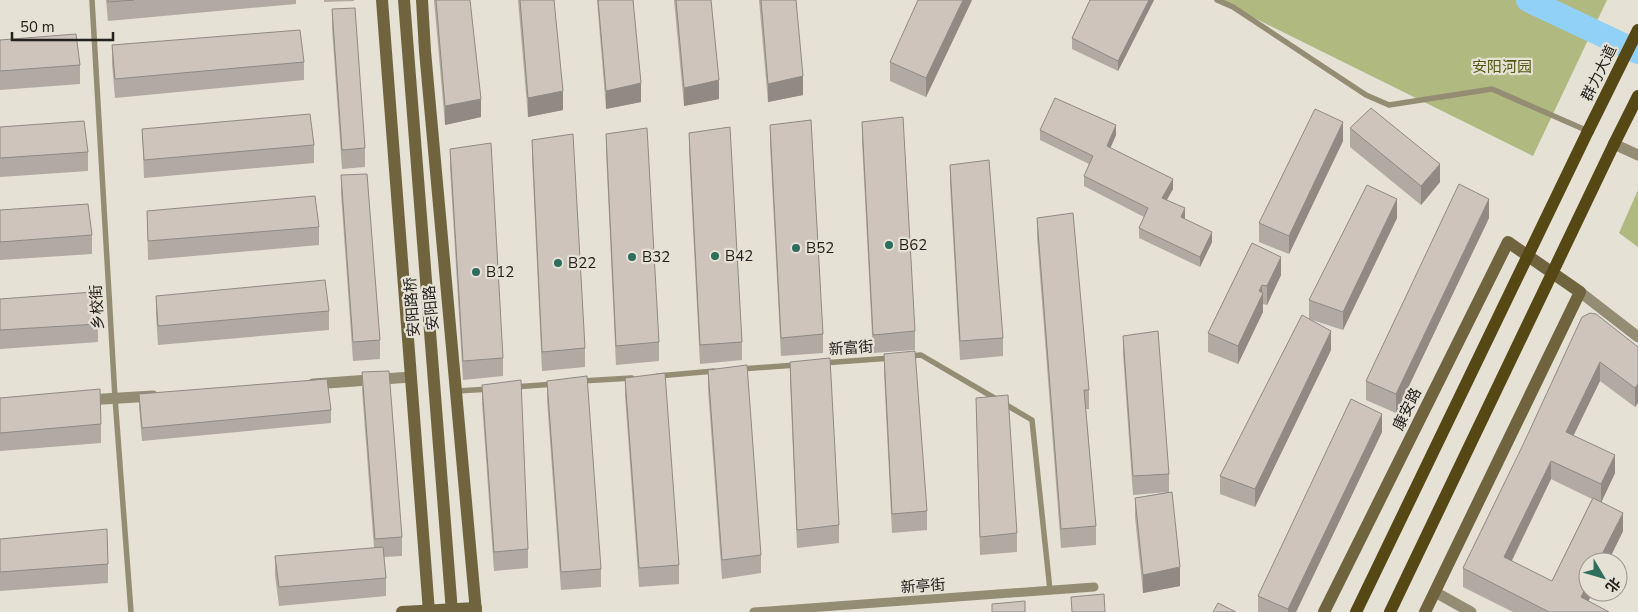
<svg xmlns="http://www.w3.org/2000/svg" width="1638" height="612" font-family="'Nunito Sans','Noto Sans SC',sans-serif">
<rect width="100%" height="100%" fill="#e5e1d5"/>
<g fill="#b0ba80">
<polygon points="1218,0 1607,0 1533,156"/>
<polygon points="1638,190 1638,247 1619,233"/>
</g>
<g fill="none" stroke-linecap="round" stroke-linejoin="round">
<polyline stroke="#92d1f7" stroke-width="24" points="1528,0 1638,52"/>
<g stroke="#948d73" stroke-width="5.5">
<polyline points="92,0 115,398 131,612"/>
<polyline points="1217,0 1233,7 1366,95 1389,105 1492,89 1588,131"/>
<polyline points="908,356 921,355 1032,420 1050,590"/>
<polyline points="823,363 891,358"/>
<polyline points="741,369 796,365"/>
<polyline points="658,376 714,371"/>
<polyline points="581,381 632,378"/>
<polyline points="514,387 555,384"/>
<polyline points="457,391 490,389"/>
</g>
<polyline stroke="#948d73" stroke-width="9" points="754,612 1094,587"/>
<g stroke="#948d73" stroke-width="11">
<polyline points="1614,144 1638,155"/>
<polyline points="1580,292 1638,337"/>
<polyline points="313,384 411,377"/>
<polyline points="87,400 153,396"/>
<polyline points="1435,592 1471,612"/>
</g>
<g stroke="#70643e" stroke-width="12">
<polyline points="382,0 429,612"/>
<polyline points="422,0 425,51 476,612"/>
<polyline points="402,612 476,608"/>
<polyline points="1324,612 1508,242 1580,292 1425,612"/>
</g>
<g stroke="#564814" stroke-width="12">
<polyline points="1588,131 1638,30"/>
<polyline points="1614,144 1638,96"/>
</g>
<polyline stroke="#70643e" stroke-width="12" points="404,0 452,612"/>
<g stroke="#564814" stroke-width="12">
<polyline points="1356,612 1588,131"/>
<polyline points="1390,612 1614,144"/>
</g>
</g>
<g fill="#b1a9a2" fill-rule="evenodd">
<polygon points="106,0 296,0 296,4 108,21"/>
<polygon points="324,0 354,0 354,1 324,2"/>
<polygon points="434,0 470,0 481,117 445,125"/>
<polygon points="518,0 554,0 563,110 528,117"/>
<polygon points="597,0 633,0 641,102 606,109"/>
<polygon points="674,0 711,0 719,99 684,106"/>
<polygon points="759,0 796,0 803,95 768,102"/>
<polygon points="972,0 926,97 890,81 890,62"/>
<polygon points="1090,0 1154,0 1118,71 1072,49 1072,38"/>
<polygon points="332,9 365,148 365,167 342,169 332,28"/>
<polygon points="0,40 80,65 80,84 0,90"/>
<polygon points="112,45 304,62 304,80 115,98 112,64"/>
<polygon points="862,122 915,331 915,350 873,353 862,141"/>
<polygon points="770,125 823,334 823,353 781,356 770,144"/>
<polygon points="0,127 88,152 88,171 0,177"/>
<polygon points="1350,128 1440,182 1421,205 1350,147"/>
<polygon points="142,129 314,145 314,163 144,178"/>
<polygon points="1040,130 1116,135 1110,148 1173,189 1167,200 1185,219 1212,242 1200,267 1139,238 1139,228 1144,217 1084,186 1084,176 1089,164 1040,140"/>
<polygon points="689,133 742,342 742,360 700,364 689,152"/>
<polygon points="606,134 659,342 659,361 616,365 606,152"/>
<polygon points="532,140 585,348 585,367 542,371 532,158"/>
<polygon points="1343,141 1289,254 1259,242 1259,223"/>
<polygon points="450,149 503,358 503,376 463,380 450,168"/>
<polygon points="950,165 1003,338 1003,356 960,360 950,184"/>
<polygon points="341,175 380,340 380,359 353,361 341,194"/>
<polygon points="0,210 92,235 92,254 0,260"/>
<polygon points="147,211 319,227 319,245 148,260"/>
<polygon points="1037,218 1089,390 1089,409 1086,409 1096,526 1096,545 1061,548 1037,237"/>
<polygon points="1397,218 1343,330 1309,319 1331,350 1255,507 1220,494 1220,476 1309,319 1309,300"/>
<polygon points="1489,218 1396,413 1366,400 1366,381"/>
<polygon points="1252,243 1281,275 1267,305 1263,304 1263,312 1238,364 1208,352 1208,333"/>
<polygon points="156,296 329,311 329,330 158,345 156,314"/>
<polygon points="0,299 98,324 98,342 0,349"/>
<path d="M 1590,313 L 1638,347 L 1638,403 L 1635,407 L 1600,381 L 1573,435 L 1615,473 L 1601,502 L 1623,531 L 1588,601 L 1609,612 L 1513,612 L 1463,587 L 1463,568 ZM 1551,479 L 1592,499 L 1552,581 L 1512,561 Z"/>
<polygon points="1123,336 1169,474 1169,492 1180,586 1143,593 1135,517 1135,498 1168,492 1133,495 1123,354"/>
<polygon points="884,354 927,511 927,530 892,533 884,373"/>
<polygon points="790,362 839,525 839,543 797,548 790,380"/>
<polygon points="708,370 761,555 761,573 722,579 708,389"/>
<polygon points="362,372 402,537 402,556 384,557 386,578 386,596 279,606 275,575 275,556 374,548 362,390"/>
<polygon points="625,378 679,565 679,584 639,587 625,396"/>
<polygon points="547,381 601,569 601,587 561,590 547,400"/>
<polygon points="482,385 528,549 528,568 494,571 482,403"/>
<polygon points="139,394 331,410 331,423 142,441 139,407"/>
<polygon points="0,398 101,424 101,443 0,451"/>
<polygon points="976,398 1017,533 1017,552 980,555"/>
<polygon points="1382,432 1296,612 1258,612 1258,596"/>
<polygon points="0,539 108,564 108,583 0,591"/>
</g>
<g fill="#908984">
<polygon points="963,0 972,0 926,97 926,78"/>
<polygon points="1149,0 1154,0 1118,71 1118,61"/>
<polygon points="803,76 803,95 768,102 768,84"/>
<polygon points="719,80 719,99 684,106 684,88"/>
<polygon points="641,83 641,102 606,109 606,91"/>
<polygon points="563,91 563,110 528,117 528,98"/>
<polygon points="481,99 481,117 445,125 445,106"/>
<polygon points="1343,122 1343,141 1289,254 1289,236"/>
<polygon points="1116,125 1116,135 1107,156 1107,146"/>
<polygon points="1440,164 1440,182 1421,205 1421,186"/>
<polygon points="1173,179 1173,189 1162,208 1162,198"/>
<polygon points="1397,199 1397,218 1343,330 1343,312"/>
<polygon points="1489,199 1489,218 1396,413 1396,394"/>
<polygon points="1185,208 1185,218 1181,227 1181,217"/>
<polygon points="1212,232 1212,242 1200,267 1200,257"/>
<polygon points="1281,257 1281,275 1267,305 1267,286"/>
<polygon points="1262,285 1262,296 1263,293 1263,312 1238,364 1238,346"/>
<polygon points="1331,331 1331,350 1255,507 1255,489"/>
<polygon points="1600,362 1600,381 1566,451 1566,432"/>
<polygon points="1638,384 1638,403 1635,407 1635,388"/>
<polygon points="1382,414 1382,432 1296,612 1288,612 1288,609"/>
<polygon points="1615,455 1615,473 1601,503 1601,484"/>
<polygon points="1551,461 1551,479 1504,576 1504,557"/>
<polygon points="1623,513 1623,531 1608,562 1598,562"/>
<polygon points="1180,567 1180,586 1143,593 1143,575"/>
<polygon points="1588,583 1588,592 1593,592 1583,612 1581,597"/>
</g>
<g fill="#cec4bc" stroke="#908984">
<polygon points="108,0 134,0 108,2"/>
<polygon points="436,0 470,0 481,99 445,106"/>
<polygon points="520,0 554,0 563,91 528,98"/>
<polygon points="598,0 633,0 641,83 606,91"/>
<polygon points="676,0 711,0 719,80 684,88"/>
<polygon points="761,0 796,0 803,76 768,84"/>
<polygon points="918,0 963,0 926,78 890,62"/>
<polygon points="1090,0 1149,0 1118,61 1072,38"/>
<polygon points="355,8 365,148 342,150 332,9"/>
<polygon points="300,30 304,62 115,79 112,45"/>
<polygon points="76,34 80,65 0,71 0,40"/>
<polygon points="1055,98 1116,125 1107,146 1173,179 1162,198 1185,208 1181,217 1212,232 1200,257 1139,228 1148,208 1084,176 1093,156 1040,130"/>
<polygon points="1371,108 1440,164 1421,186 1350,128"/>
<polygon points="1315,109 1343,122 1289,236 1259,223"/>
<polygon points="310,114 314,145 144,160 142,129"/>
<polygon points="903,117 915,331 873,335 862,122"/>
<polygon points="811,120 823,334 781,338 770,125"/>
<polygon points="84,121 88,152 0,158 0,127"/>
<polygon points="730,127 742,342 700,345 689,133"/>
<polygon points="647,128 659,342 616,346 606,134"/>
<polygon points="573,134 585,348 542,352 532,140"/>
<polygon points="491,143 503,358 463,361 450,149"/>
<polygon points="989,160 1003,338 960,341 950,165"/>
<polygon points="367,174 380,340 353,342 341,175"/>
<polygon points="1459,184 1489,199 1396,394 1366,381"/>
<polygon points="1367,185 1397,199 1343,312 1309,300"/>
<polygon points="315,196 319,227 148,241 147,211"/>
<polygon points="88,204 92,235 0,242 0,210"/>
<polygon points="1073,213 1089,390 1084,390 1096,526 1061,529 1037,218"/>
<polygon points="1252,243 1281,257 1267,286 1262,285 1259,291 1263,293 1238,346 1208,333"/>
<polygon points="325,280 329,311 158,326 156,296"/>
<polygon points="94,292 98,324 0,330 0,299"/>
<polygon points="1590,313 1596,314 1638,347 1638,384 1635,388 1600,362 1566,432 1615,455 1601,484 1551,461 1504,557 1552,581 1593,498 1623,513 1598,562 1588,562 1588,583 1581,597 1609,612 1549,612 1463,568 1522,447 1582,317"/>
<polygon points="1302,315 1331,331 1255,489 1220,476"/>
<polygon points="1158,331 1169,474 1133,476 1123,336"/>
<polygon points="915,351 927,511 892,514 884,354"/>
<polygon points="830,358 839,525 797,530 790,362"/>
<polygon points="747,365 761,555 722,560 708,370"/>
<polygon points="389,371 402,537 375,539 362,372"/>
<polygon points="665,373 679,565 639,568 625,378"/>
<polygon points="587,376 601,569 561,572 547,381"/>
<polygon points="327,379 331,410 142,428 139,394"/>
<polygon points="521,380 528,549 494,552 482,385"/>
<polygon points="100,389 101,424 0,433 0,398"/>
<polygon points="1008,395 1017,533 980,537 976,398"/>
<polygon points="1351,399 1382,414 1288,609 1258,596"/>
<polygon points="1172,492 1180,567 1143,575 1135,498"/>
<polygon points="107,529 108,564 0,572 0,539"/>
<polygon points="383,547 386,578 279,587 275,556"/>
<polygon points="1104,594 1105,612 1072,612 1071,597"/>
<polygon points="1025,601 1025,612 992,612 992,604"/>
<polygon points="1218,603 1236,612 1213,612"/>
</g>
<g fill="#2e6e5d" stroke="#e5e1d5" stroke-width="2">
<circle cx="889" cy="245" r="5"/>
<circle cx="796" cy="248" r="5"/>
<circle cx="715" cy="256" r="5"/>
<circle cx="632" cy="257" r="5"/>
<circle cx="558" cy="263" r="5"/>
<circle cx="476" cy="272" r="5"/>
</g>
<g text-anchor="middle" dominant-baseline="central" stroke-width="4.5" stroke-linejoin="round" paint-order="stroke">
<g font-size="15" fill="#4f5711" stroke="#e5e1d5">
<text x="1502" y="67">安阳河园</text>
</g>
<g font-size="15" fill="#23211d" stroke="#e5e1d5">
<text transform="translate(1599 73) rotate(-64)">群力大道</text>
<text transform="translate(97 307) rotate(-93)">乡校街</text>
<text transform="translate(412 307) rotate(-94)">安阳路桥</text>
<text transform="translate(431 308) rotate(-95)">安阳路</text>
<text transform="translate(851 348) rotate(-4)">新富街</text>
<text transform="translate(1407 409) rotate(-64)">康安路</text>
<text transform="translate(923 586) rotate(-4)">新亭街</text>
</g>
<g font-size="15" fill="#23211d" stroke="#e5e1d5" text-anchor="start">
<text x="899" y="245">B62</text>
<text x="806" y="248">B52</text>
<text x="725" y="256">B42</text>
<text x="642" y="257">B32</text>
<text x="568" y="263">B22</text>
<text x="486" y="272">B12</text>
</g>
</g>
<g transform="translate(1603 577) rotate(128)"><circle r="24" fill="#e5e1d5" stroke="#97948b"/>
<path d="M0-4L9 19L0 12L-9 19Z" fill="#2e6e5d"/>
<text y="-8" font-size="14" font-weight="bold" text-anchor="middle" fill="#23211d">北</text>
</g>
<path d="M12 32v8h101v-8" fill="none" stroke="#23211d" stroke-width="2.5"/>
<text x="20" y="32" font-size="15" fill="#23211d" stroke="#e5e1d5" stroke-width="4" paint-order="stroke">50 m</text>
</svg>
